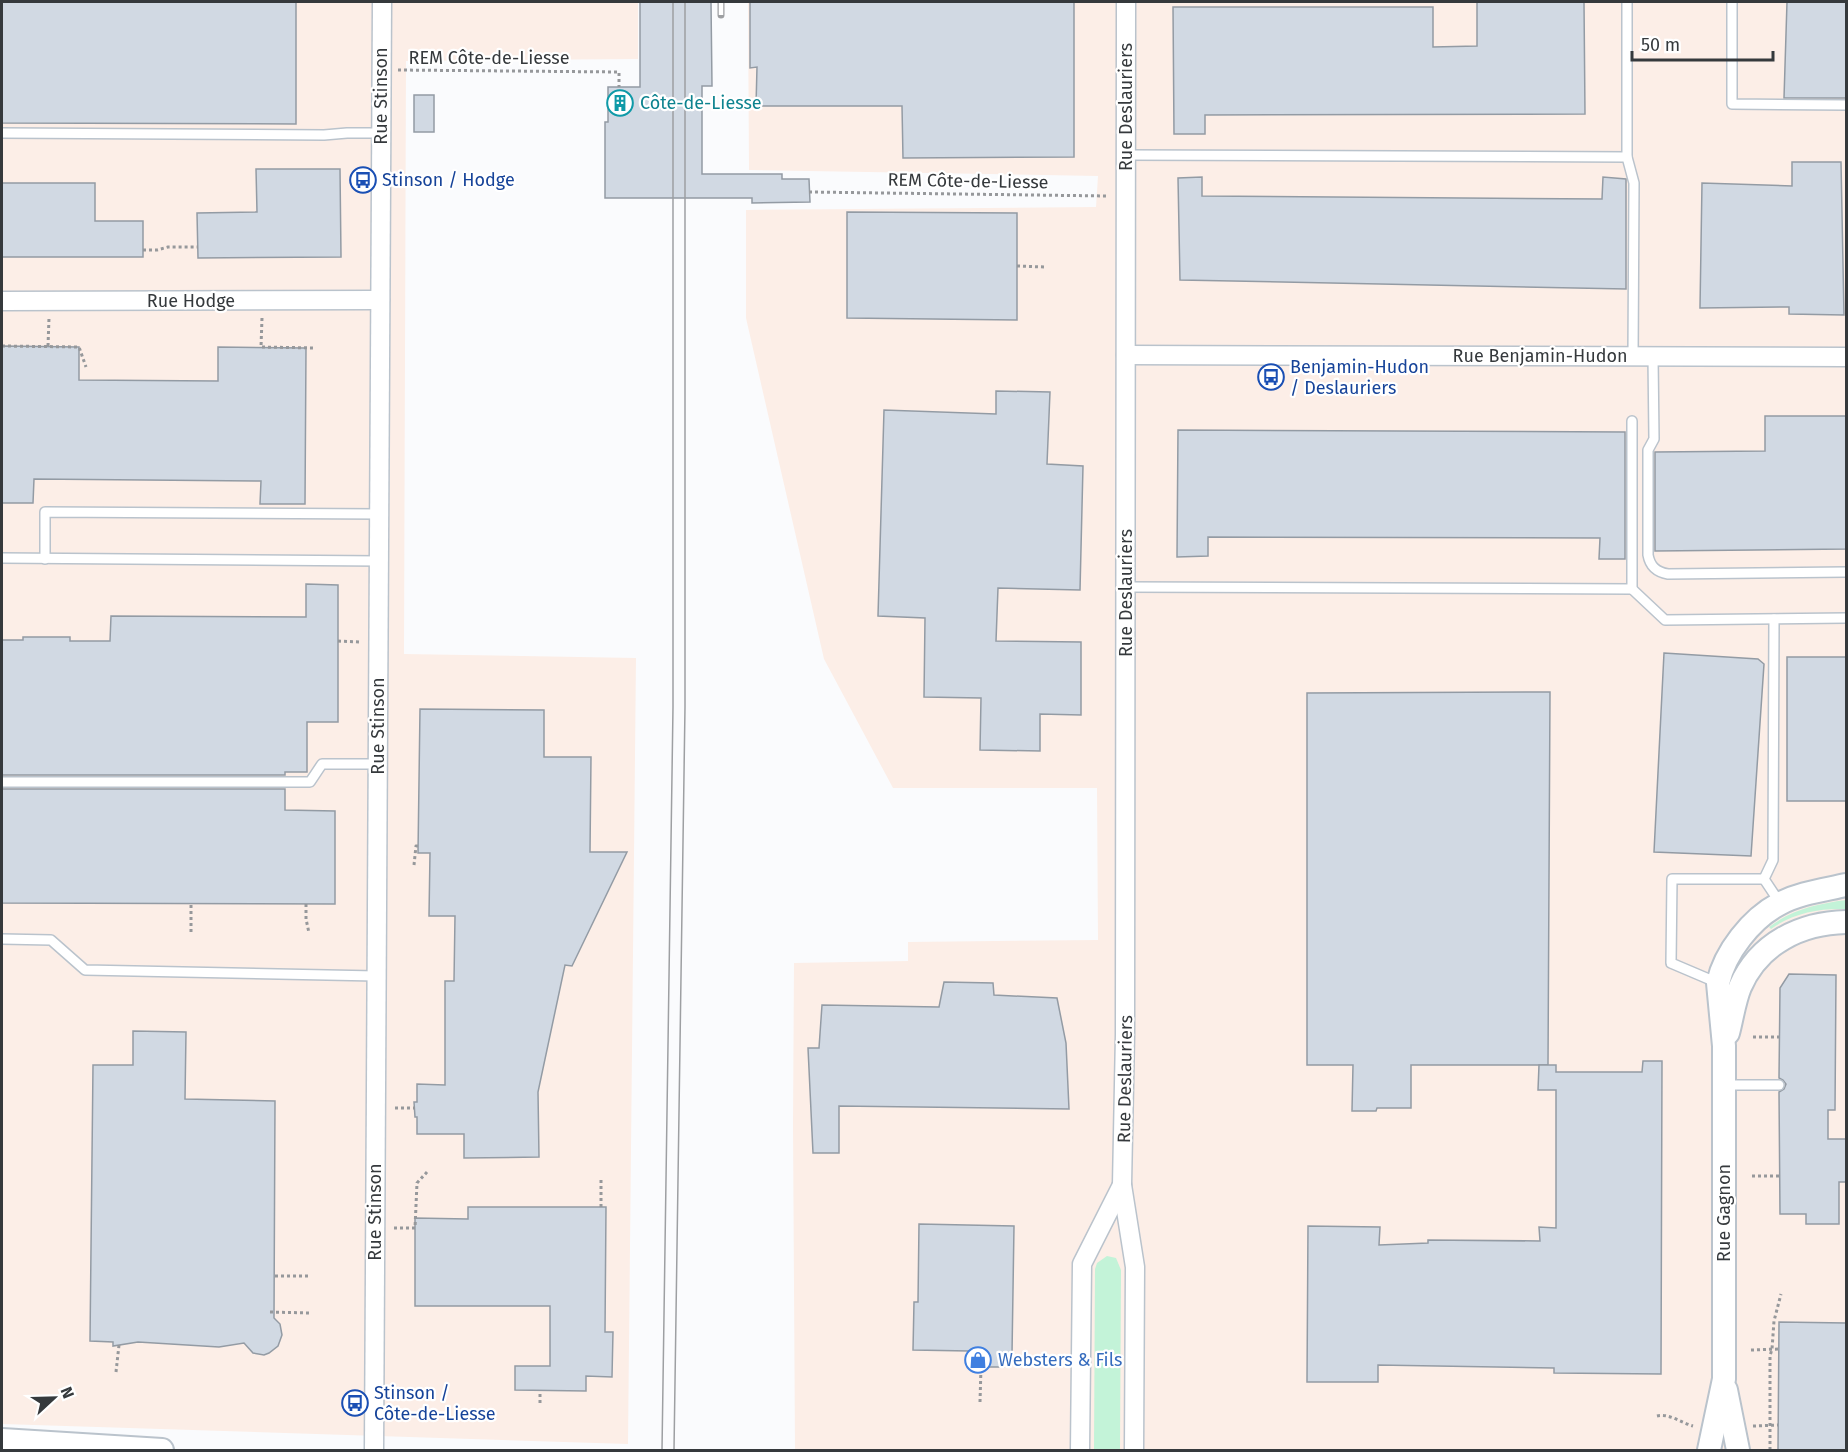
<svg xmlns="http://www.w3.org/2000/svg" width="1848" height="1452" font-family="'Fira Sans',sans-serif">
<rect width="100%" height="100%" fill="#fafbfd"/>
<g fill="#fceee7">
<polygon points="2,2 638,2 638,59 406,61 404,654 636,658 628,1444 2,1424"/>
<polygon points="748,2 1846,2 1846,1450 857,1450 795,1449 793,1125 794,963 908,961 908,942 1098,940 1097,788 893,788 824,659 746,318 746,210 1096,207 1098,176 749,170"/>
</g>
<g fill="#c3f3d8">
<path d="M 1846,900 L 1846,909 C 1819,908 1793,913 1771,929 L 1769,927 C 1793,909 1817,904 1846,900 Z"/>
<polygon points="1107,1256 1116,1258 1121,1270 1120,1450 1094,1450 1095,1269 1097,1263"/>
</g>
<g fill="#d1d9e3" stroke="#939ba4" stroke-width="1.5">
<polygon points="2,2 296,2 296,124 2,123"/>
<polygon points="640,2 711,2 712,86 702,86 702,174 782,174 782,179 809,179 810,202 752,203 752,198 605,198 605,122 608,122 608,87 640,87"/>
<polygon points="750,2 1074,2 1074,157 903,158 902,106 756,106 757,67 750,68"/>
<polygon points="1477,2 1584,2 1585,114 1205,115 1205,134 1174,134 1173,7 1433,7 1433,47 1477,46"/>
<polygon points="1787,2 1846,2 1846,98 1784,98"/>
<rect x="414" y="95" width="20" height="37"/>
<polygon points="1792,162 1841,162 1844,315 1789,314 1789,307 1700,308 1702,183 1792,186"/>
<polygon points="256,169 340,169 341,257 198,258 197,213 257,212"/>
<polygon points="1202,177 1202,196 1602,199 1603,177 1626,179 1626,289 1180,280 1178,178"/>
<polygon points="2,183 95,183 95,221 143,221 143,257 2,257"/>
<polygon points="847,212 1017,213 1017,320 847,318"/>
<polygon points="2,346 79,347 79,380 218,381 218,347 306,348 305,504 260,504 261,481 34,479 33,503 2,503"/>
<polygon points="996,391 1050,392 1047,464 1083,466 1080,590 998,588 996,641 1081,642 1081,715 1040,714 1040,751 980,750 981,698 924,697 925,618 878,616 884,410 996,414"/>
<polygon points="1765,416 1846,416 1846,549 1655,551 1655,452 1765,451"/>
<polygon points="1178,430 1625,432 1625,559 1599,559 1600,538 1208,537 1208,556 1177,557"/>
<polygon points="306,584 338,585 338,722 307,722 307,772 285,772 285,775 2,775 2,640 23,640 23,637 70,637 70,641 110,641 111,616 306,617"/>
<polygon points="1664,653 1758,659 1764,664 1751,856 1654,852"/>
<rect x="1787" y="657" width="59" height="144"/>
<polygon points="1550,692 1548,1065 1411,1065 1411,1108 1377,1108 1376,1111 1352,1111 1353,1065 1307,1065 1307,693"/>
<polygon points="420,709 544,710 544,757 591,757 590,852 627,852 572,966 565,965 538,1092 539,1157 464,1158 464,1134 417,1134 417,1117 415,1117 414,1102 417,1102 417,1084 445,1085 445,981 454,981 455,916 429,916 430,853 418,853"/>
<polygon points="2,789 285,789 285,810 335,811 335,904 2,903"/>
<polygon points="1789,974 1836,975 1835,1110 1828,1110 1828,1139 1846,1139 1846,1182 1839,1182 1839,1224 1806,1224 1806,1214 1780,1214 1779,1092 1784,1089 1786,1084 1783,1080 1779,1078 1780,988"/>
<polygon points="944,982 993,983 994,995 1057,998 1066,1043 1069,1109 839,1106 839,1153 813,1153 808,1048 819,1048 822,1005 939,1007"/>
<polygon points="133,1031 186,1032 185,1099 275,1101 274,1318 280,1324 282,1335 278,1346 269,1353 264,1355 253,1353 244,1343 219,1347 138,1342 113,1346 113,1342 90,1341 93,1065 133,1065"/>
<polygon points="1643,1061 1662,1061 1661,1374 1554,1373 1554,1368 1378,1365 1378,1382 1307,1382 1308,1226 1380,1227 1379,1245 1428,1243 1428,1240 1540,1241 1539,1227 1556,1228 1556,1090 1538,1090 1539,1065 1556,1065 1556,1072 1642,1072"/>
<polygon points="468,1207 606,1207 605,1332 613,1332 612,1377 586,1376 586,1391 515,1390 515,1366 550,1366 550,1306 415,1306 415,1218 468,1219"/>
<polygon points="919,1224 1014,1226 1012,1354 1004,1353 1004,1367 969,1367 969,1351 913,1350 914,1302 918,1302"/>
<polygon points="1779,1322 1846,1323 1846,1450 1778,1450"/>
</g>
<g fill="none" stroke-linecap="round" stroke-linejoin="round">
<g stroke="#bac3cc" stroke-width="12">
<g id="service">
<polyline points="1627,2 1627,157 1634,183 1633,357"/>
<polyline points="1732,2 1732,104 1846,105"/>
<polyline points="2,133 324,135 347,133 381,133"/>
<polyline points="1126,155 1627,157"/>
<path d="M 1653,357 L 1654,439 L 1648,450 L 1648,555 C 1650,566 1656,572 1668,574 L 1846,572"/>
<polyline points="2,558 380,561"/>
<polyline points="45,559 45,512 380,514"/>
<polyline points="1126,587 1632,589 1632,421"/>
<polyline points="1632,589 1665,620 1846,618"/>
<polyline points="1774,619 1773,860 1764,879 1780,903"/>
<polyline points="2,782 310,782 322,764 378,764"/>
<polyline points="2,939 51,940 85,970 376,976"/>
<polyline points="1718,983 1671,963 1672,879 1764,879"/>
<polyline points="1724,1085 1779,1085"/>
</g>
</g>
<g stroke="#bac3cc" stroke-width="21">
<g id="minor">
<polyline points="1126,2 1125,1034 1122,1185 1135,1267 1134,1450"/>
<polyline points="2,301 380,300"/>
<polyline points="1126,355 1846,357"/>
<polyline points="374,1450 382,2"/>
<polyline points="1080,1450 1082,1264 1122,1185"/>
</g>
</g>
<g stroke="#bac3cc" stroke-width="26">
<g id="tertiary">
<path d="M 1728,1033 C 1732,1018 1734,1002 1740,987 C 1759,943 1801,923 1846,922"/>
<polyline points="1726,1390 1738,1450"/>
<polyline points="2,1440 162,1450"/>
<path d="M 1709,1450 L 1724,1379 L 1724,1046 L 1718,983 C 1725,952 1751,919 1779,904 C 1799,893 1824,890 1846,885"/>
</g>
</g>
<g stroke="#96989b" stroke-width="3" stroke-dasharray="3 3" stroke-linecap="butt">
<polyline points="398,70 619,72 619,87"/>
<polyline points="809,192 1107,196"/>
<polyline points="143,250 157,250 168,247 198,247"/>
<polyline points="1017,266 1045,267"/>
<polyline points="262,318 261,347 316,348"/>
<polyline points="2,346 79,347 86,367"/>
<polyline points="48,346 49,318"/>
<polyline points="338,641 360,642"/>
<polyline points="414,865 416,846 418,846"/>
<polyline points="306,904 306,919 309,933"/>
<polyline points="191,932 191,904"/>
<polyline points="1753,1037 1779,1037"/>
<polyline points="395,1108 415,1108"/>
<polyline points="1752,1176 1780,1176"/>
<polyline points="601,1207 601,1179"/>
<polyline points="394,1228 415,1228 417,1183 427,1172"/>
<polyline points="275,1276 309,1276"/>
<polyline points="270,1312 309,1313"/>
<polyline points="1751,1350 1779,1349"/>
<polyline points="116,1372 119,1345"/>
<polyline points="540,1394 540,1406"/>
<polyline points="980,1402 981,1367"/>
<path d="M 1657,1416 C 1669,1413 1682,1423 1693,1426"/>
<polyline points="1753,1426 1778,1425"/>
<polyline points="1770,1450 1770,1356 1772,1349 1774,1321 1781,1294"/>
</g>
<use href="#service" stroke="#fff" stroke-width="9"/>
<use href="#minor" stroke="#fff" stroke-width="18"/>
<use href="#tertiary" stroke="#fff" stroke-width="22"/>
<g stroke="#9d9fa2" stroke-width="1.5">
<polyline points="662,1450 673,707 673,2"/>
<polyline points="674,1450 685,707 685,2"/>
</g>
<g stroke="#9d9fa2" stroke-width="7">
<polyline id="rail" points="721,2 721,15"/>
</g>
<use href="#rail" stroke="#fff" stroke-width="4.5" stroke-dasharray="14" stroke-linecap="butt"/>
</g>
<defs>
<g id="building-ring" transform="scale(1.35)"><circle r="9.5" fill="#fff" stroke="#0f9aa8" stroke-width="1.5"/><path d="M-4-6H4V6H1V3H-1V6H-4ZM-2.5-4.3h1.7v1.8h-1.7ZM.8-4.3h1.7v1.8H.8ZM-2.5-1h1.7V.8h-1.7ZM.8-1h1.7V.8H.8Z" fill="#0f9aa8"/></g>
<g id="bus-ring" transform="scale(1.35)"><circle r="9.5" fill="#fff" stroke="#1a4fb4" stroke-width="1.5"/><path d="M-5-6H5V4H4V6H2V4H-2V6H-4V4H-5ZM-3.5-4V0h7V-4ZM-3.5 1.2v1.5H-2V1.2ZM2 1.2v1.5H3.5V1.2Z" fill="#1a4fb4"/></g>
<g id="shop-ring" transform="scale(1.35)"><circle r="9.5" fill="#fff" stroke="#3f7fe0" stroke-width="1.5"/><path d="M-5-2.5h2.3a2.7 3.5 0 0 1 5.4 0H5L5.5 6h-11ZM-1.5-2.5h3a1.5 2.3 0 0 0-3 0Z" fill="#3f7fe0"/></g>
</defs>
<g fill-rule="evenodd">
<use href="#building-ring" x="620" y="103"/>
<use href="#bus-ring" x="363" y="180"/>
<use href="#bus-ring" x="1271" y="377"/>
<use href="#shop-ring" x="978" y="1360"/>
<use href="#bus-ring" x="355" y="1403"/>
</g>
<g text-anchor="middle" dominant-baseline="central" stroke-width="4.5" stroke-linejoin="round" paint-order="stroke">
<g font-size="18" fill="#35393c" stroke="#fff">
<text x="489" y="58">REM Côte-de-Liesse</text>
<text transform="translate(381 96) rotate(-90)">Rue Stinson</text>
<text transform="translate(1126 107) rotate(-90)">Rue Deslauriers</text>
<text transform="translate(968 181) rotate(1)">REM Côte-de-Liesse</text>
<text x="191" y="301">Rue Hodge</text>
<text x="1540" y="356">Rue Benjamin-Hudon</text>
<text transform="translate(1126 593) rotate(-90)">Rue Deslauriers</text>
<text transform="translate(378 726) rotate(-90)">Rue Stinson</text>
<text transform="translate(1125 1079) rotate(-89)">Rue Deslauriers</text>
<text transform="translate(375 1212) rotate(-90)">Rue Stinson</text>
<text transform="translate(1724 1213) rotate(-90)">Rue Gagnon</text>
</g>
<g font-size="18" fill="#0d838f" stroke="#fff" text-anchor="start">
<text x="640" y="103">Côte-de-Liesse</text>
</g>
<g font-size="18" fill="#164399" stroke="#fff" text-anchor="start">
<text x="382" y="180">Stinson / Hodge</text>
<text x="1290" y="367">Benjamin-Hudon<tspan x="1290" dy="21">/ Deslauriers</tspan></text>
<text x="374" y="1393">Stinson /<tspan x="374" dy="21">Côte-de-Liesse</tspan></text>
</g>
<g font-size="18" fill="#366cbe" stroke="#fff" text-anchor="start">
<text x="998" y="1360">Websters &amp; Fils</text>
</g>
</g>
<rect width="1848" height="1452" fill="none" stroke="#35393c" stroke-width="6"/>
<g transform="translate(54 1398) rotate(68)" stroke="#ffffff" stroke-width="4.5" paint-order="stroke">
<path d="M0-4.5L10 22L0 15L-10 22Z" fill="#35393c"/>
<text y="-9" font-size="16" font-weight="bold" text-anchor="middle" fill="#35393c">N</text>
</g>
<path d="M1632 51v9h141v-9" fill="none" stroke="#35393c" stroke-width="3"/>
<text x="1641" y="51" font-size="18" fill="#35393c" stroke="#ffffff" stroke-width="4.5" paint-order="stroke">50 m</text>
</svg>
